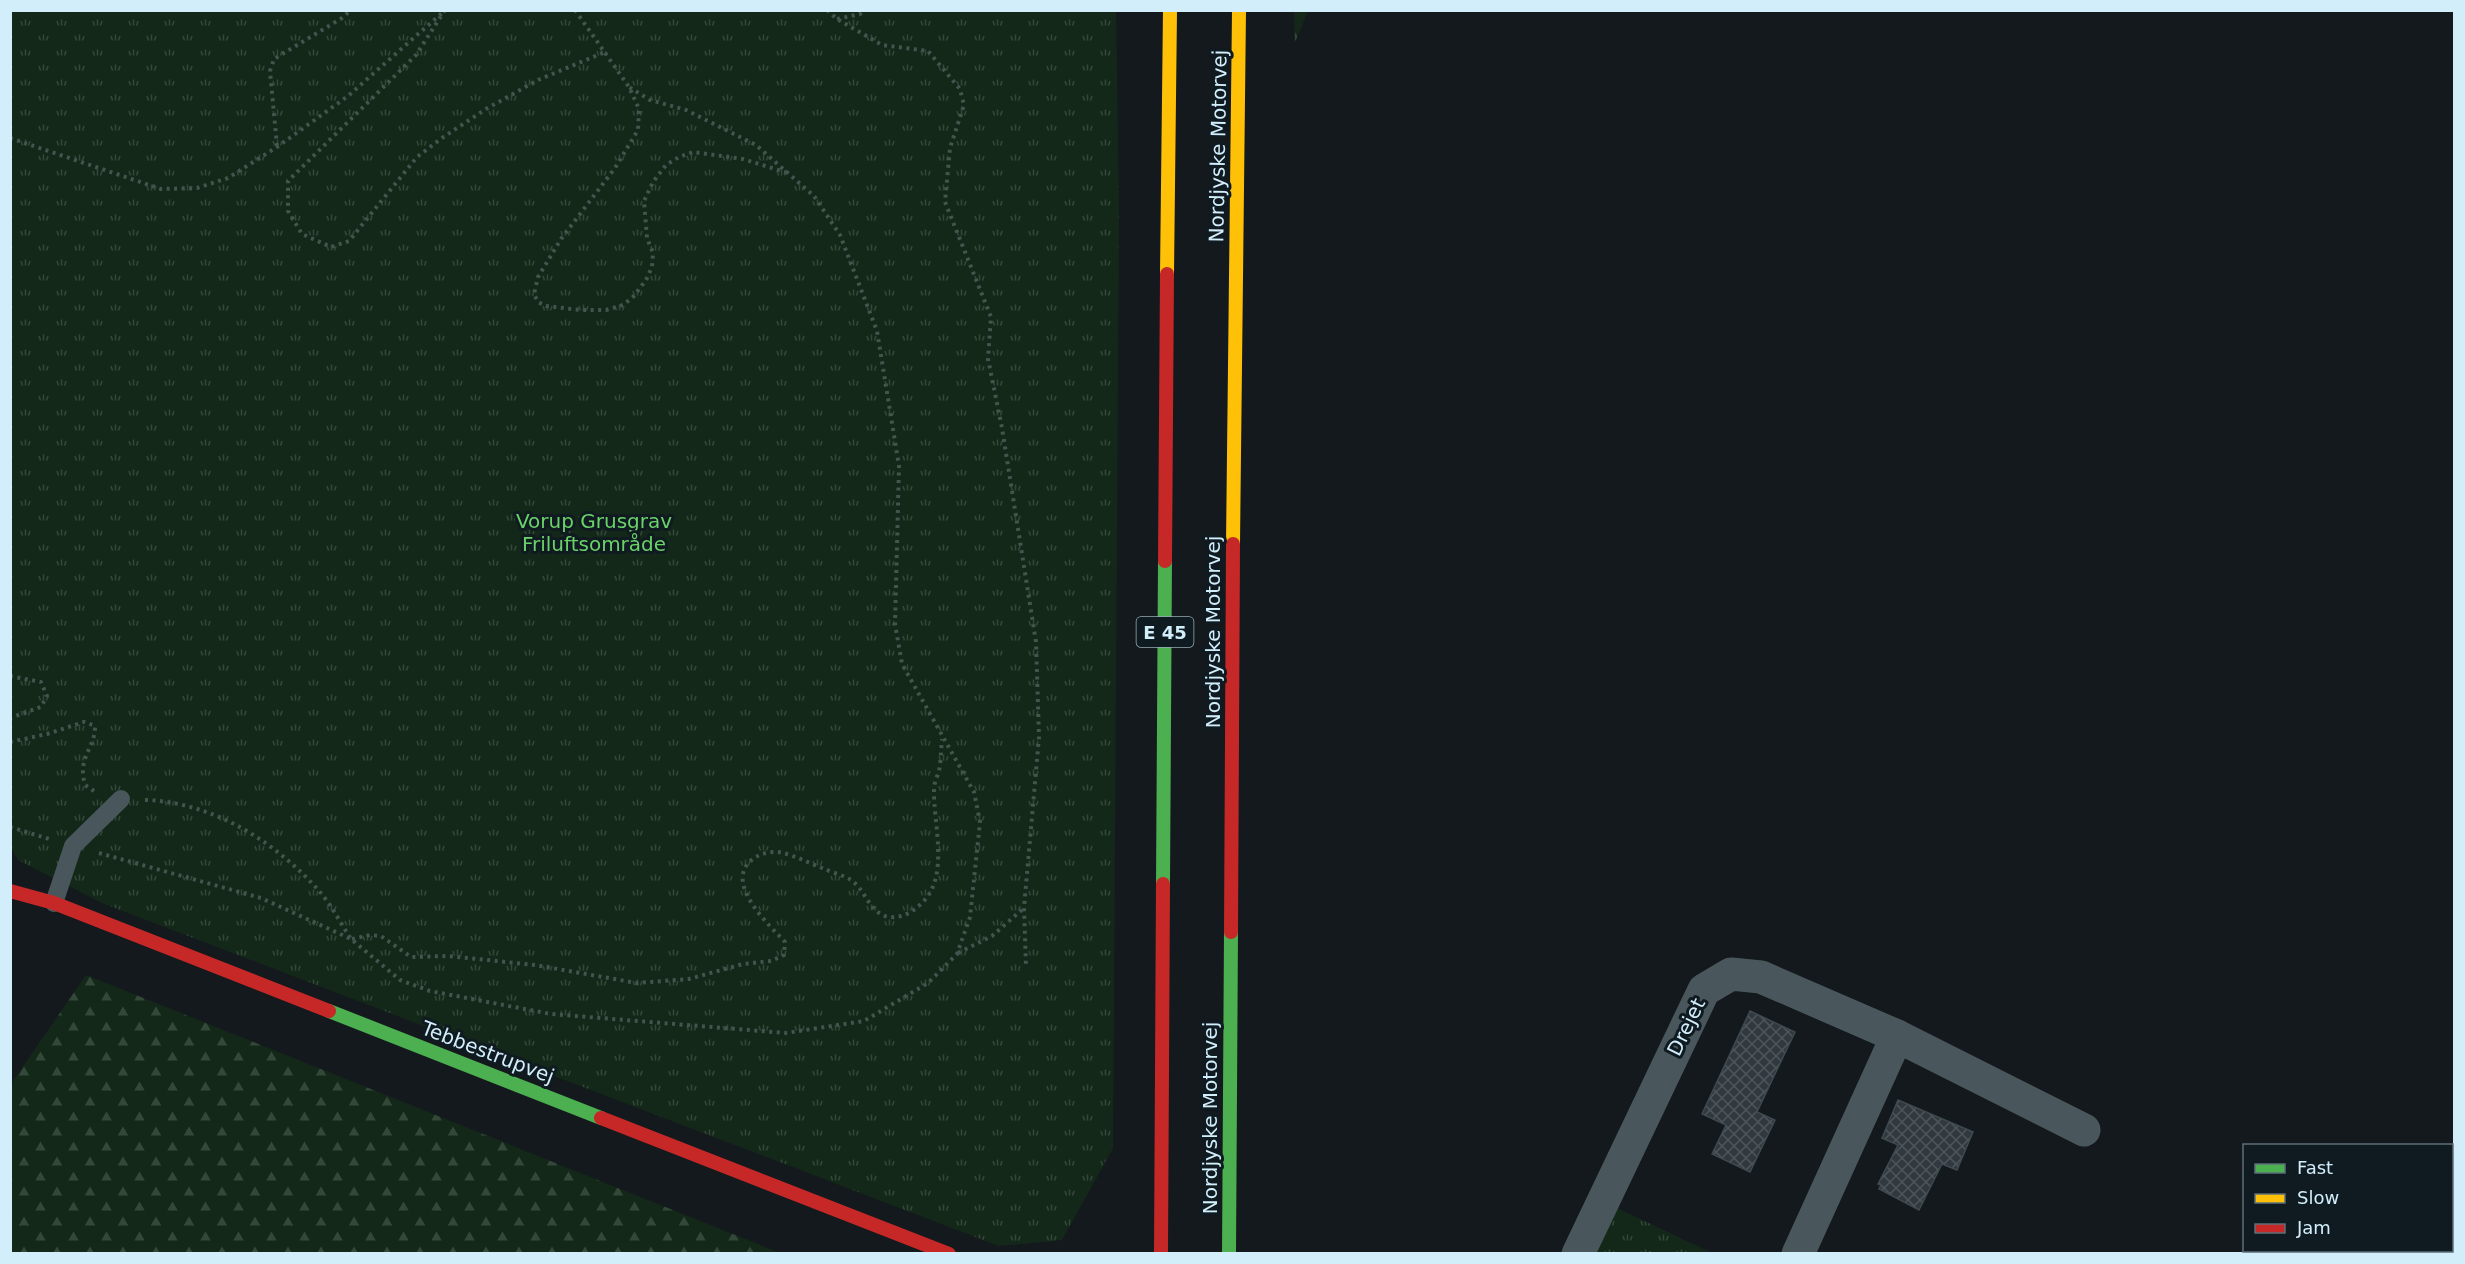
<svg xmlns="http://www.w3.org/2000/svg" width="2465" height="1264" font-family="'DejaVu Sans',sans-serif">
<defs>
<pattern id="grass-tufts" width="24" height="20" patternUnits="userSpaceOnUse" patternTransform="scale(1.5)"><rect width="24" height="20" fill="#132818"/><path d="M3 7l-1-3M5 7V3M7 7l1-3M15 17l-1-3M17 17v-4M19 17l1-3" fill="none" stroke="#34483a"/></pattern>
<pattern id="forest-firs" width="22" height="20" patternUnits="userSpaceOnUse" patternTransform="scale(1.5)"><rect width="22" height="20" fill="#132818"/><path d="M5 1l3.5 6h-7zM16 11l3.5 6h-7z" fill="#34483a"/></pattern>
<pattern id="building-cross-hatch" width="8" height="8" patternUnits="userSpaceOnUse" patternTransform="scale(1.5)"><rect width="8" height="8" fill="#31393f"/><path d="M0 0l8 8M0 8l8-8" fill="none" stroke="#4e565c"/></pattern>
</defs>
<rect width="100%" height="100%" fill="#13191d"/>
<g fill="url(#grass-tufts)">
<polygon points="10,11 1116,11 1119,210 1113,1148 1062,1240 999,1246 102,903 18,860 10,846"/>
<polygon points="1615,1207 1712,1253 1595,1254"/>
</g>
<g fill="url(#forest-firs)">
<polygon points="1294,11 1308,11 1295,42"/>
<polygon points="86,975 780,1253 11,1253 11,1084"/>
</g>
<g fill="url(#building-cross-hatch)" stroke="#3e4950" stroke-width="1.5">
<polygon points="1750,1011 1795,1032 1757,1112 1775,1120 1750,1172 1712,1154 1726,1125 1702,1114"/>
<polygon points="1898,1100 1973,1132 1957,1170 1942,1164 1919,1210 1879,1189 1881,1185 1878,1184 1898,1145 1882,1138"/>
</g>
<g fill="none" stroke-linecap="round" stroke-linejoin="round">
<g stroke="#42554f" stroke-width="4" stroke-dasharray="3 4.5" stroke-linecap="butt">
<polyline points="445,10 416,55 288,181 288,211 302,234 331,247 349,241 417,157 442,138 486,109 538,80 605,52"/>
<polyline points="575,10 629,87 639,109 638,130 615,168 561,239 538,277 534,294 538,302 546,306 580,310 606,310 623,305 633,297 646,280 652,267 653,253 647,238 644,201 653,182 666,165 679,157 693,152 743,159 788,173"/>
<polyline points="827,10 837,19 882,45 928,51 960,89 964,105 950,148 945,202 991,317 988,359 1002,428 1036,642 1039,737 1024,908 1026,965"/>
<polyline points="837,19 860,14 864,10"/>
<polyline points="10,138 161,189 197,188 228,178 277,147 348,96 442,13"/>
<polyline points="277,146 270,71 274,59 342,18 351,10"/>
<polyline points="10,676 41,682 47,696 41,707 10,718"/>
<path d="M 10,742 L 47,734 L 84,722 L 95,726 C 95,750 77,756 85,785 L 94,791"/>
<path d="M 145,800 C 213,802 276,842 320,892 C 332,906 341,924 351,939"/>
<polyline points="10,827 49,839"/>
<polyline points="99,853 261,898 351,939 400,980 430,991 551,1014 786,1033 864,1021 928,983 957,954 970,917 980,822 974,792 902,664 895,624 899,466 877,331 840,235 814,196 756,145 686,110 650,100 629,87"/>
<path d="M 352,939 L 370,935 L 381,936 L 411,957 L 448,956 L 535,965 L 637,983 L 689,979 L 743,964 L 771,961 L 784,955 L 785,942 C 770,926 739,897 743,874 C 746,857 768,849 783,853 C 796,856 809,863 822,868 C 831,872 843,875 851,880 C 865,889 868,910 885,916 C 899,920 912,913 922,903 C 950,876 933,823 934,789 C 934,783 937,777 939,771 C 941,761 941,750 942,739"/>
<polyline points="958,953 992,936 1024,908"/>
</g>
<polyline stroke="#49575d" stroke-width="18" points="54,903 73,846 121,799"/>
<g stroke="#49575d" stroke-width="33">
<polyline points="1578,1254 1704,990 1731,974 1761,977 1897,1036 2084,1130"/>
<polyline points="1798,1254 1897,1036"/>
</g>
<g stroke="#4caf50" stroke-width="14">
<polyline points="1163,884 1165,561"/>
<polyline points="329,1011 601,1118"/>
<polyline points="1229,1254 1231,932"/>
</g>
<g stroke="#ffc107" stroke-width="14">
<polyline points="1167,274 1170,10"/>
<polyline points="1233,544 1239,10"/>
</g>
<g stroke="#c62828" stroke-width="14">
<polyline points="1165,561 1167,274"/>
<polyline points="10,891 54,903 329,1011"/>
<polyline points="1231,932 1233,544"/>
<polyline points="601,1118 949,1254"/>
<polyline points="1161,1254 1163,884"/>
</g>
</g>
<g text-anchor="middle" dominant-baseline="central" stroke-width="6" stroke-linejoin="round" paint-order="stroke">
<rect fill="#0f1a21" stroke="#98aeba" stroke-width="1.5" x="1136.5" y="617" width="57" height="30" rx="4.5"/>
<g font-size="18" font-weight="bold" fill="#d3eefb">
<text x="1165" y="632">E 45</text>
</g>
<g font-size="20" fill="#d3eefb" stroke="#0f1a21">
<text transform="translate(1218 146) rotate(-89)">Nordjyske Motorvej</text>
<text transform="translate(1213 632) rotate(-90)">Nordjyske Motorvej</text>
<text transform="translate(1686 1027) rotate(-64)">Drejet</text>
<text transform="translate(488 1052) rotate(21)">Tebbestrupvej</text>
<text transform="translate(1210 1118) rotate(-90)">Nordjyske Motorvej</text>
</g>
<g font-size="20" fill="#6ad367" stroke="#0f1a21">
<text x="594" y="521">Vorup Grusgrav<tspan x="594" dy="23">Friluftsområde</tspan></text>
</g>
</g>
<rect width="2465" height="1264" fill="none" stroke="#d3eefb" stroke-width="24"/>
<rect x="2243" y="1144" width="210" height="108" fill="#0f1a21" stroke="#5d6f78" stroke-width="1.5"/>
<rect x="2255" y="1164" width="30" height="9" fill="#4caf50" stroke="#5d6f78" stroke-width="1.5"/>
<text x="2297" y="1174" font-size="18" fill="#d3eefb">Fast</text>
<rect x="2255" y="1194" width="30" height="9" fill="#ffc107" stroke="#5d6f78" stroke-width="1.5"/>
<text x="2297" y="1204" font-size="18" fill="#d3eefb">Slow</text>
<rect x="2255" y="1224" width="30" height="9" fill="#c62828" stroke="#5d6f78" stroke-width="1.5"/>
<text x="2297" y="1234" font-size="18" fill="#d3eefb">Jam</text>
</svg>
